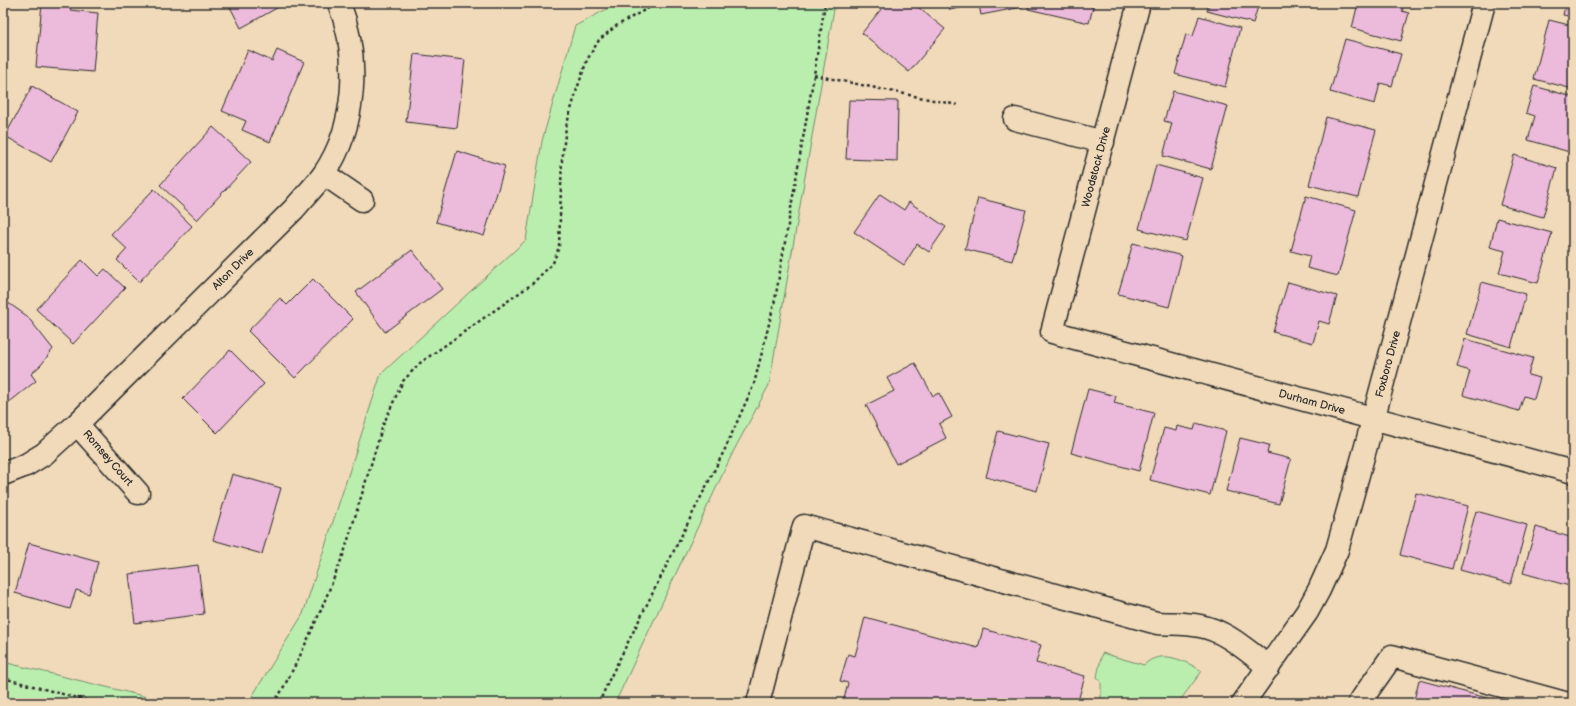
<svg xmlns="http://www.w3.org/2000/svg" width="1576" height="706" font-family="'Balsamiq Sans',sans-serif">
<rect width="100%" height="100%" fill="#f1dab9"/>
<filter id="ink" filterUnits="userSpaceOnUse"><feTurbulence type="fractalNoise" baseFrequency=".025" numOctaves="2"/><feDisplacementMap in="SourceGraphic" scale="8" xChannelSelector="R" yChannelSelector="G"/><feConvolveMatrix kernelMatrix="1 2 1 2 8 2 1 2 1" color-interpolation-filters="sRGB"/></filter>
<g filter="url(#ink)">
<g fill="#baeeae" stroke="#728c6c">
<polygon points="618,3 835,3 769,385 733,452 615,703 248,703 303,614 381,374 526,240 542,141 575,26"/>
<path d="M 1102,653 L 1144,665 C 1161,648 1185,661 1202,671 L 1178,703 L 1101,703 L 1101,682 L 1097,677 Z"/>
<polygon points="3,662 172,703 3,703"/>
</g>
<g fill="#ecbada" stroke="#2b2b2b">
<polygon points="42,3 71,3 70,10 98,13 93,72 36,67"/>
<polygon points="228,3 283,3 284,4 241,28"/>
<polygon points="886,3 913,3 945,29 909,72 862,33"/>
<polygon points="949,3 1021,3 1022,7 981,15 979,4 950,10"/>
<polygon points="1029,3 1094,3 1089,23 1028,9"/>
<polygon points="1209,3 1259,3 1253,23 1207,11"/>
<polygon points="1358,3 1404,3 1402,11 1409,13 1401,41 1352,28"/>
<polygon points="1566,3 1573,3 1573,17 1563,15"/>
<polygon points="1199,16 1240,28 1225,87 1175,74 1186,34 1193,36"/>
<polygon points="1549,20 1573,26 1573,89 1534,79"/>
<polygon points="1345,39 1401,54 1392,86 1380,83 1375,104 1330,92"/>
<polygon points="248,50 272,61 277,50 304,62 270,142 242,130 246,121 222,111"/>
<polygon points="414,54 465,60 457,128 406,122"/>
<polygon points="32,86 78,112 51,162 5,136"/>
<polygon points="1534,86 1573,97 1573,153 1528,140 1535,116 1526,113"/>
<polygon points="1173,91 1228,106 1211,169 1163,156 1172,123 1164,121"/>
<polygon points="849,100 898,101 897,161 846,159"/>
<polygon points="1326,117 1376,130 1358,197 1309,185"/>
<polygon points="213,127 251,162 197,220 160,185"/>
<polygon points="457,151 505,166 484,236 436,222"/>
<polygon points="1514,155 1557,168 1543,217 1500,205"/>
<polygon points="1156,165 1203,178 1186,241 1139,229"/>
<polygon points="154,189 192,226 139,282 117,260 127,249 111,234"/>
<polygon points="880,194 904,210 909,202 946,227 929,252 917,244 904,265 854,232"/>
<polygon points="1306,196 1356,210 1338,276 1307,268 1310,256 1291,251"/>
<polygon points="978,198 1026,210 1012,261 965,249"/>
<polygon points="1497,218 1552,233 1538,283 1499,273 1505,251 1490,247"/>
<polygon points="1133,243 1182,256 1169,307 1118,294"/>
<polygon points="412,250 442,289 385,332 356,292"/>
<polygon points="82,260 98,276 105,269 125,288 73,344 36,309"/>
<polygon points="313,279 353,319 295,378 248,331 280,298 287,305"/>
<polygon points="1288,282 1337,296 1329,324 1319,321 1313,343 1273,332"/>
<polygon points="1482,282 1526,294 1511,347 1467,334"/>
<polygon points="4,300 27,316 53,349 41,365 31,374 36,381 3,407 3,301"/>
<polygon points="1465,339 1533,358 1528,375 1540,378 1534,399 1524,396 1519,411 1463,395 1470,371 1457,367"/>
<polygon points="230,350 264,384 217,433 183,399"/>
<polygon points="915,363 933,396 939,393 952,417 939,424 946,438 896,464 866,405 894,391 887,378"/>
<polygon points="1088,389 1116,396 1114,403 1154,413 1139,471 1071,453"/>
<polygon points="1196,423 1226,431 1210,495 1150,480 1164,428 1176,431 1177,426 1194,430"/>
<polygon points="998,431 1049,444 1037,491 986,477"/>
<polygon points="1240,438 1269,445 1267,453 1291,459 1279,504 1226,491"/>
<polygon points="232,474 281,488 262,554 213,540"/>
<polygon points="1416,493 1468,506 1452,569 1400,555"/>
<polygon points="1476,511 1527,525 1511,584 1460,570"/>
<polygon points="1536,527 1573,538 1573,587 1523,573"/>
<polygon points="29,543 98,562 89,594 76,590 70,609 15,593"/>
<polygon points="198,565 204,614 135,623 129,574"/>
<polygon points="865,617 978,648 983,629 1041,645 1036,663 1085,676 1078,701 1087,703 843,703 848,683 840,681 848,654 855,656"/>
<polygon points="1419,680 1506,703 1425,703 1414,700"/>
</g>
<g fill="none" stroke-linecap="round" stroke-linejoin="round">
<g stroke="#2b2b2b" stroke-width="25">
<g id="minor">
<polyline points="1139,3 1052,332 1573,472"/>
<polyline points="1015,119 1103,142"/>
<polyline points="324,174 362,200"/>
<polyline points="77,424 138,493"/>
<path d="M 3,474 L 26,465 L 44,454 L 77,424 L 294,209 C 304,197 315,186 324,174 C 357,125 360,57 339,3"/>
<path d="M 758,703 L 804,526 L 1157,623 C 1171,624 1186,623 1200,626 C 1227,631 1248,652 1269,667"/>
<polyline points="1243,703 1307,612 1319,590 1337,550 1366,446 1484,3"/>
<polyline points="1359,703 1392,656 1565,703"/>
</g>
</g>
<g stroke="#2b2b2b" stroke-width="2.5" stroke-dasharray="3 3" stroke-linecap="butt">
<polyline points="814,75 957,105"/>
<polyline points="3,678 96,703"/>
<polyline points="273,703 281,692 299,658 321,610 344,553 383,425 403,381 420,363 532,284 553,263 559,247 562,159 566,127 577,89 587,60 599,40 616,26 657,3"/>
<polyline points="599,703 609,680 725,449 754,384 775,300 814,75 825,3"/>
</g>
<use href="#minor" stroke="#f1dab9" stroke-width="22"/>
</g>
</g>
<g text-anchor="middle" dominant-baseline="central" stroke-width="3.5" stroke-linejoin="round" paint-order="stroke">
<g font-size="11" fill="#2b2b2b" stroke="#f1dab9">
<text transform="translate(1096 167) rotate(-75)">Woodstock Drive</text>
<text transform="translate(233 269) rotate(-45)">Alton Drive</text>
<text transform="translate(1388 364) rotate(-75)">Foxboro Drive</text>
<text transform="translate(1312 402) rotate(15)">Durham Drive</text>
<text transform="translate(108 458) rotate(49)">Romsey Court</text>
</g>
</g>
<rect width="1576" height="706" fill="none" stroke="#f1dab9" stroke-width="16"/>
<rect x="8" y="8" width="1560" height="690" fill="none" stroke="#2b2b2b" stroke-width="1.5" filter="url(#ink)"/>
</svg>
